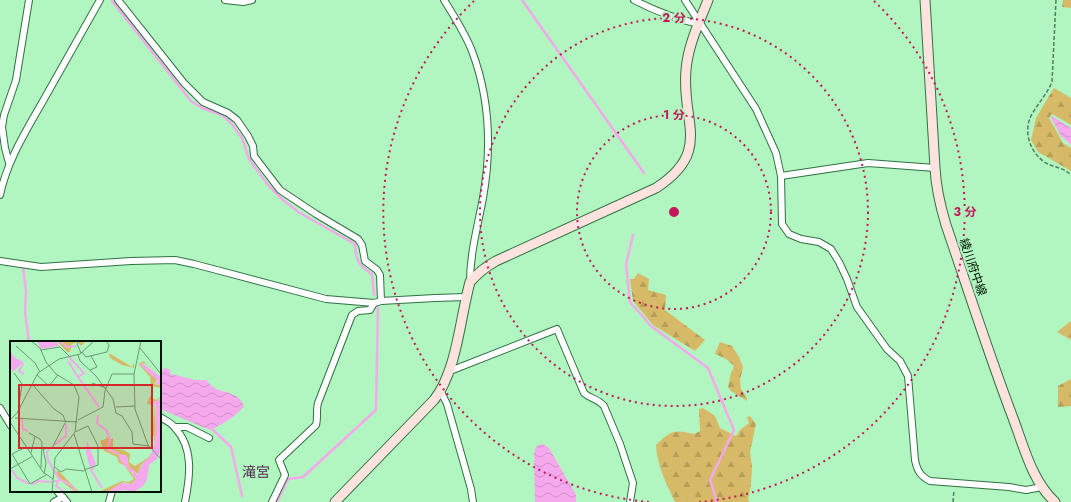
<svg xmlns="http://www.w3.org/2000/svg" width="1071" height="502" font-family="Jost,'Noto Sans JP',sans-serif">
<defs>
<pattern id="forest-firs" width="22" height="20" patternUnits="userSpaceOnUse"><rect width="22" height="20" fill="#d6ba68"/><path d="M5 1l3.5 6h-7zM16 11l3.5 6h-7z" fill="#b69f59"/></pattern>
<pattern id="water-waves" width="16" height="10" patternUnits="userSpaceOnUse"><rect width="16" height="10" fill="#f5a8ec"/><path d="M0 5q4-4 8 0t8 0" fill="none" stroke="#d090c9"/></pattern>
</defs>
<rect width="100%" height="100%" fill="#b1f6c0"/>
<g fill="url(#forest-firs)">
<polygon points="1063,0 1071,0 1071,8 1062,7"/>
<polygon points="1054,88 1071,98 1071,125 1052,114 1049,118 1063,143 1071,148 1071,171 1038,152 1031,140 1036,118 1049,96"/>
<polygon points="638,273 649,279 648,290 666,295 665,310 705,340 695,351 653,325 633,301 630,279 634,279"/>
<polygon points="1071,321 1071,340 1057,332"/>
<polygon points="720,342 732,346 739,357 743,367 740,380 741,389 747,398 747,401 731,391 728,387 731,373 734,366 726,359 715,354"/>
<polygon points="1071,379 1071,406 1058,407 1058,386"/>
<path d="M 703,408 L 715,416 L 720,428 L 736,436 L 741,429 L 749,423 L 747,417 L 750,416 L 756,424 L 750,452 L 752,467 L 751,485 L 748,500 L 750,502 L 675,502 C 666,483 657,466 656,445 C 671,431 673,429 694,434 L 700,431 L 699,409 Z"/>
</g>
<g fill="url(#water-waves)">
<polygon points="1052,116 1071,128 1071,145 1061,136 1051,118"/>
<path d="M 164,368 L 169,369 L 171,374 L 195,380 L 206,380 C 209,383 212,387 216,389 C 227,393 239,393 244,406 C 238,415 220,426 210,430 L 160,409 L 160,373 Z"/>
<polygon points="540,444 545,445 549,448 576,495 576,502 535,502 534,453 536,447"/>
</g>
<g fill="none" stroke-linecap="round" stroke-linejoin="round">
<g stroke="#f5a8ec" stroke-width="2.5">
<polyline points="522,0 644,173"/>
<path d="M 112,1 L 191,101 L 202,108 L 222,115 L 231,123 L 242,138 L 249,159 L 268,185 L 283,200 L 300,213 L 355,244 C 356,260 358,265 372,274 L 374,295"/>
<polyline points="633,235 626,264 630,302 651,326 708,368 734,430 710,480 717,502"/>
<polyline points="20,267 23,267 26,291 25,312 29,342"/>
<polyline points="211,428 231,447 242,496"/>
<polyline points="277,502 288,479 303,477 376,410 378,307"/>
</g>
<g stroke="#307143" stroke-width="8">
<g id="street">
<polyline points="118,0 184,83 203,102 228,113 237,120 248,136 253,146 254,156 280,190 316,214 358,239 362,245 365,261 377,270 380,275 381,301"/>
<polyline points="225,0 243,2 252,0"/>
<path d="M 444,0 C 454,16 465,33 472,51 C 490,99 492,147 483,198 C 478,225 470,253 470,282"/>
<path d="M 634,0 C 655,11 676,19 699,24"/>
<path d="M 685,0 L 756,109 L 776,153 L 781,176 L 782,224 L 789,234 L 801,239 L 819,242 L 831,249 L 839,262 L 847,279 L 857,307 L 887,349 L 900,361 L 908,376 L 915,460 C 917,470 920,476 930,481 L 1009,487 L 1026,490 L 1042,487"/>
<polyline points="9,163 5,148 2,127 4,115 16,80 29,0"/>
<polyline points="781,176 868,163 935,168"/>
<path d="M 0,195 C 7,161 26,131 43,101 C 62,67 81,34 100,0"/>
<polyline points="0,261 41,267 131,261 175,260 194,264 326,299 374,303 381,301 435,298 466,297"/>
<path d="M 450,371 L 557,329 L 584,393 C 590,399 597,398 604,406 L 620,444 L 633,483 L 630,502"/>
<polyline points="441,392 447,404 471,489 473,502"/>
<polyline points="0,408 11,426"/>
<path d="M 160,417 C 165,420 172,423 175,428 C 194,448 190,477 185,502"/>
<polyline points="175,427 187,427 209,438"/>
<polyline points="57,491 67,502"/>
<polyline points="54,502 63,497"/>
<polyline points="109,502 112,491"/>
<path d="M 272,502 L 285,475 L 279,460 L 316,425 C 318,418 316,410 318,403 L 352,315 L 358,311 L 370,310 L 374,303"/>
</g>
</g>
<g stroke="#307143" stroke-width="11">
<g id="secondary">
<path d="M 925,0 L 935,168 C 936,189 940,205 946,225 C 968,289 989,355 1013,418 C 1024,447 1032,481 1055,502"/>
<path d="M 335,502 L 434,400 C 457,371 460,318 470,282 C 478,273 485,267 496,261 L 656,188 C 713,151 681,122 686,70 C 688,45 699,23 708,0"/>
</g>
</g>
<g stroke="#547e5d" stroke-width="1.5" stroke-dasharray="4 2" stroke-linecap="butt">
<path d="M 1056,0 L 1052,82 C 1047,94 1039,102 1032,114 C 1023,130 1029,150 1043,161 C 1052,168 1062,166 1071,175"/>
<polyline points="953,502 954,490"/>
</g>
<use href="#street" stroke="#fff" stroke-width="6"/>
<use href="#secondary" stroke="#fde2de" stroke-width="9"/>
</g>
<g fill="none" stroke="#c2185b" stroke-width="2" stroke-dasharray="2 4">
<circle cx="674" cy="212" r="97"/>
<circle cx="674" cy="212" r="194"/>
<path d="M649 502A291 291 0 0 1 474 1M874 1A291 291 0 0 1 699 502"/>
</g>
<g text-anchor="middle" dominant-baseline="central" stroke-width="4" stroke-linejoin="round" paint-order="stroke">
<g font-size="12" fill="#001203" stroke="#b1f6c0">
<text transform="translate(973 267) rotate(71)">綾川府中線</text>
</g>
<g font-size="14" fill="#4f1c4b" stroke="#b1f6c0">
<text x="256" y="472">滝宮</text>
</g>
</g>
<g transform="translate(10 341)">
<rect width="151" height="151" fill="#b1f6c0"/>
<path d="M 47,0 L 76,0 L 71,5 L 68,1 L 62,3 L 60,11 L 57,11 ZM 99,12 L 122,26 L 124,22 L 124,27 L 112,24 L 100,17 ZM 133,20 L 151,35 L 136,23 L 131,22 L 147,39 L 144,43 L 151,44 L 151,47 L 141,45 L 140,36 L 130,25 L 129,23 ZM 140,55 L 146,59 L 151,55 L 146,61 L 140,59 L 145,66 L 146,90 L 144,105 L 144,95 L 141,95 L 143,87 L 141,86 L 143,84 L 144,66 L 137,62 ZM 96,95 L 100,99 L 103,97 L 103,108 L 114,109 L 120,113 L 119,121 L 125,125 L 139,116 L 141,111 L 140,116 L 131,124 L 128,133 L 119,127 L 117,115 L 108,113 L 126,138 L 121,143 L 114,141 L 97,151 L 88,151 L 112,140 L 119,141 L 124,138 L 114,124 L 109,122 L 107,116 L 94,110 L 90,100 L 96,98 ZM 48,129 L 67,149 L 72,151 L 65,151 L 49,138 L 45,133 Z" fill="#d6ba68"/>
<path d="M 27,0 L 46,0 L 49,5 L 31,8 ZM 0,9 L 4,16 L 13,21 L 3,31 L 0,25 ZM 132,22 L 151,36 L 151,44 L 145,43 L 148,40 L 131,25 ZM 151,57 L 150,111 L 147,118 L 139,124 L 137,139 L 132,146 L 123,151 L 115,149 L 97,151 L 112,142 L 122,143 L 126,138 L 123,135 L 123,131 L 120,131 L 110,119 L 108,113 L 117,115 L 119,127 L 124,129 L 127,134 L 133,122 L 140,116 L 145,102 L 146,89 L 146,65 L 140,59 L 146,61 ZM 77,100 L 86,123 L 80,127 L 76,112 Z" fill="#f5a8ec"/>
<path fill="none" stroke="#f5a8ec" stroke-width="2" d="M 50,0 L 57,6 L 66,5M 59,16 L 74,32 L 68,36 L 89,66M 58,20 L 68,36M 13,22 L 9,30 L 14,33M 88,74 L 87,82 L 97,90 L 100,98 L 98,108 L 108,113M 12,78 L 13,88 L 18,90M 44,104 L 56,95 L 56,83M 39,108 L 37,111 L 38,119 L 43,129M 84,127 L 81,129 L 92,147M 2,129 L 7,137 L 19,143M 45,130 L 49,138 L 61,144 L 66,151M 44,140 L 48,140 L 46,145 L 54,151M 22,143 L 29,140 L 41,141"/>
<path fill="none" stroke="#6a9b74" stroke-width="1" d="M 21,0 L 30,7 L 36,21 L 46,33 L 64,44 L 69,56 L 65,91 L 45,117 L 42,151M 69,0 L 67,3 L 71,12M 131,0 L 124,33 L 125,68 L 138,104 L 151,118M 6,5 L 25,22 L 30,31M 130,7 L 151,33M 31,9 L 50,6 L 59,15M 72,11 L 76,16 L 97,11 L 99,4 L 96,0M 68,14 L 70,20 L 86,35 L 103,58 L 106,72 L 112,75 L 122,91 L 123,103 L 139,105M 80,29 L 87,26 L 81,15M 4,32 L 12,43 L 9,63M 27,34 L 39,45 L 48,34M 82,42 L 96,47M 22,43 L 44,68 L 53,74 L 56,82M 106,66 L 125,65M 5,77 L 67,81M 0,79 L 7,72 L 28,32 L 49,18 L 70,13 L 84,0M 68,79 L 93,66 L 95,50 L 102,33 L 124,33M 0,81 L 33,131 L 43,138M 65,91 L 78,85 L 88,105 L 88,124 L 74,129M 19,92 L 30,98 L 32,101 L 31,127M 64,93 L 82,151M 16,106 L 2,113 L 20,143 L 36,134M 21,112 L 25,95M 45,126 L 51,131 L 56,128 L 74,130M 0,128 L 23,115M 34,133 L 36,122 L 33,108 L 42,107 L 55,82"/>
<path fill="#d62828" fill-opacity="0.15" stroke="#d62828" stroke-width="2" d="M 9,44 L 142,44 L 142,107 L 9,107 Z"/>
<rect width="151" height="151" fill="none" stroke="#001203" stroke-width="2"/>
</g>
<circle cx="674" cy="212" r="6" fill="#c2185b" stroke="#b1f6c0" stroke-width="2"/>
<g font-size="12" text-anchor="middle" font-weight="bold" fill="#c2185b" stroke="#b1f6c0" stroke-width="4" stroke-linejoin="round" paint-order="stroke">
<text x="674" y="22">2 分</text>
<text x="674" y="119">1 分</text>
<text x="965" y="216">3 分</text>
</g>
</svg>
